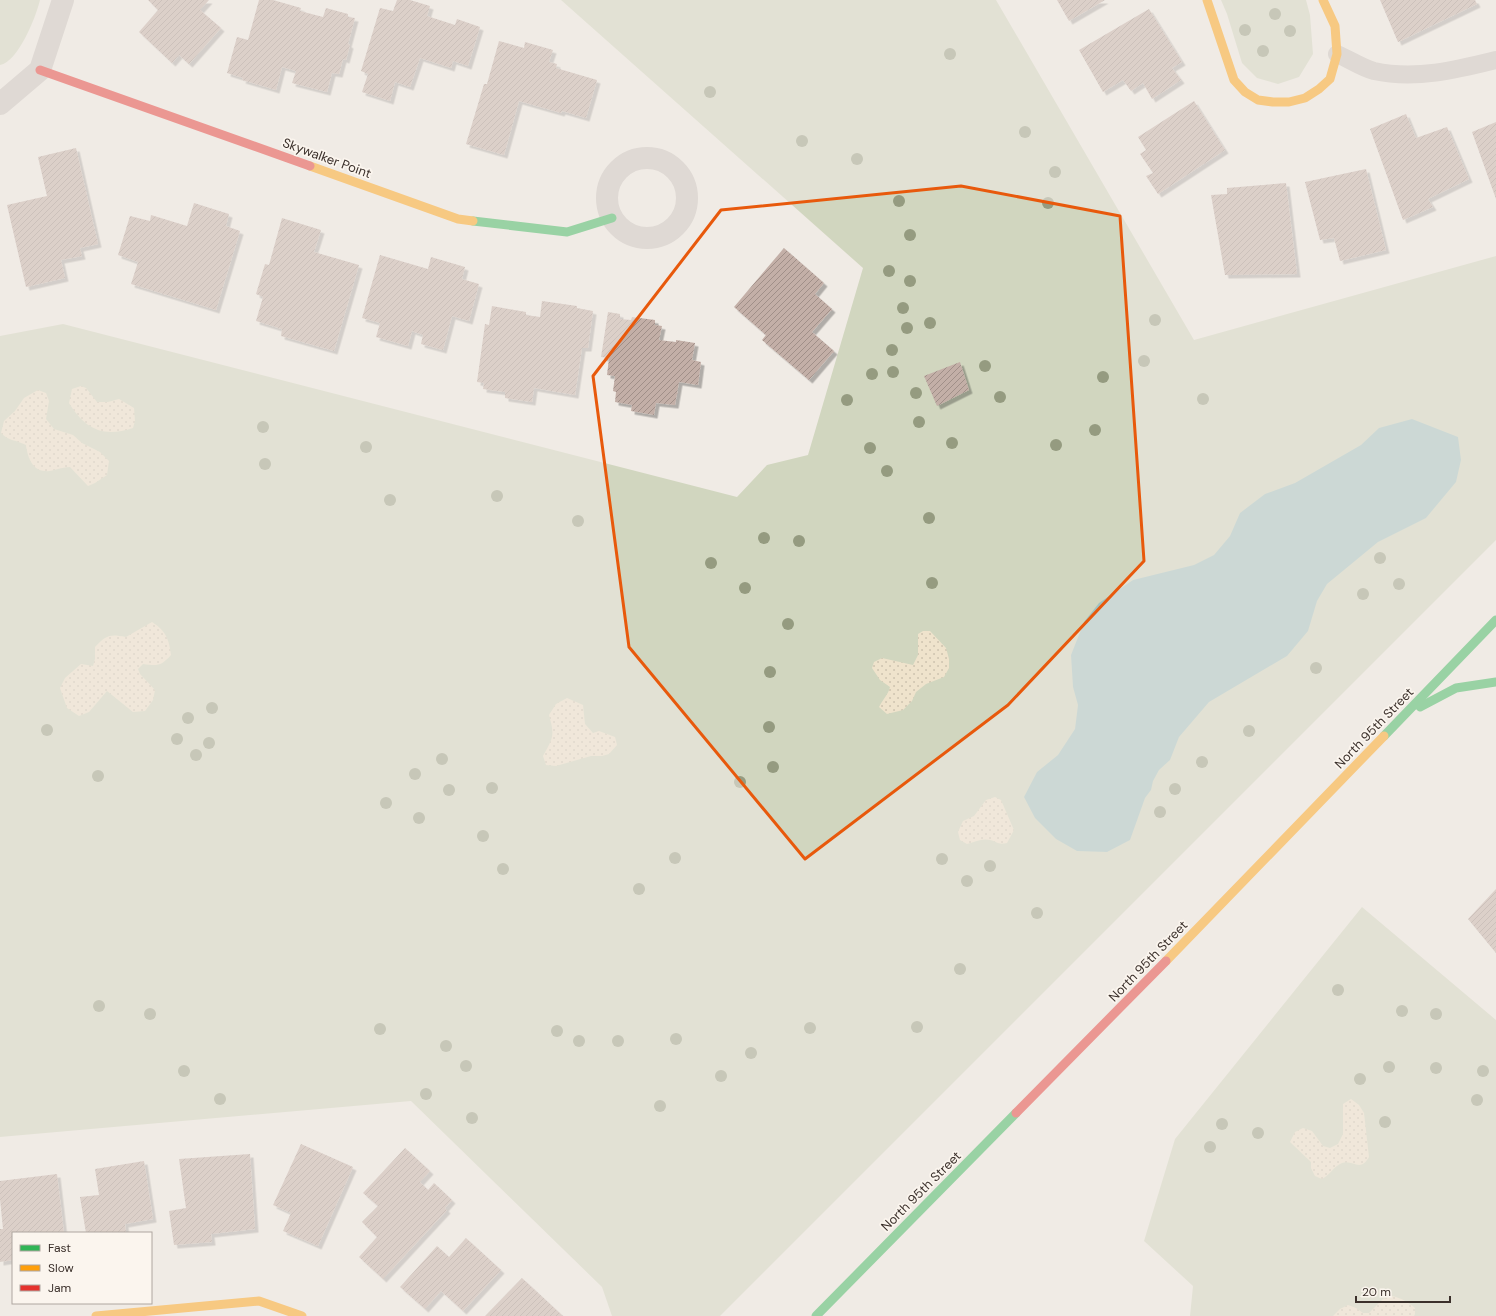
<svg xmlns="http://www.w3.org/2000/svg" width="1496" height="1316" font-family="'DM Sans',sans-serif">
<defs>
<pattern id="sand-dots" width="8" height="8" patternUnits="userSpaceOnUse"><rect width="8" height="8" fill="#efe3cc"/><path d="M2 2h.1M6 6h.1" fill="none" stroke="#cec3af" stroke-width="1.8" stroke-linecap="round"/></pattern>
<pattern id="building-hatch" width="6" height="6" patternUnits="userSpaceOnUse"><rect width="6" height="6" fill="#c3afa7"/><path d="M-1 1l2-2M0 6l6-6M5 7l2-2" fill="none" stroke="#a08f88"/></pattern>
<filter id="shadow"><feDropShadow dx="3.5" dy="3.5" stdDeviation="0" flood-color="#0004"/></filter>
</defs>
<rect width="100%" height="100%" fill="#f0ebe5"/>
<g fill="#d1d6bf">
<path d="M 0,0 L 40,0 C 36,17 18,62 0,65 Z"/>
<polygon points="561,0 996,0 1194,340 1496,256 1496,540 720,1316 612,1316 602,1287 411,1101 0,1137 0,336 63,324 737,497 767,465 808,455 863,268"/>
<polygon points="1221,0 1306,0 1310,15 1313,54 1299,77 1278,84 1257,78 1242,63 1227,14"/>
<polygon points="1362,907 1496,1020 1496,1316 1190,1316 1193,1286 1144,1241 1175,1139"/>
</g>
<g fill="url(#sand-dots)">
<path d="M 81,386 L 86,388 L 97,402 L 108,402 L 119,399 L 134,408 L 135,421 L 133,428 C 103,438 85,429 69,403 L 72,389 Z"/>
<path d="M 38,390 L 46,393 L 49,401 L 46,419 L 54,429 L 73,435 L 82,443 L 100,452 L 109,461 L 107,475 L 95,483 L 88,486 L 70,467 C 61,467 52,472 45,471 C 32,471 27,455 26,445 C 17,440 8,441 1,433 L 4,421 L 15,411 L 24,398 Z"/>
<path d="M 152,622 C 166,631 169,639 171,655 C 161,666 158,666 143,664 L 138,669 L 140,674 L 155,690 L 153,700 L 145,711 L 133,712 L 107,691 L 89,712 L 79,716 L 67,708 L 60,688 L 65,678 L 81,664 L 93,666 L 95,659 L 95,647 C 107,635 109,634 126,637 Z"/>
<path d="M 923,631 L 930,631 L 946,648 L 949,659 L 949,668 L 944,677 L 926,684 L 916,692 L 912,701 L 903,710 L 887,714 L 879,707 C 883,699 888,695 890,687 L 880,680 L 872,668 L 874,662 L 882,658 L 913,665 L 918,655 L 918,634 Z"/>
<path d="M 567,698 L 583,705 L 585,724 L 593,733 L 599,731 L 615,737 L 617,745 L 609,754 L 602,756 L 591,756 L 556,766 L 546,765 L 543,756 C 553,738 555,736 549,715 L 556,704 Z"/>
<path d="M 995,797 L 1001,800 L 1014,830 L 1007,843 C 998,845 998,842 990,840 C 982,838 974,842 967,844 L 960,840 L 958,832 L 963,821 L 974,816 L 986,800 Z"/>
<path d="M 1351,1099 L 1359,1105 L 1364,1113 L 1369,1157 C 1360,1173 1353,1159 1342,1163 C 1334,1166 1330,1175 1322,1179 L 1315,1176 L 1311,1168 L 1311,1162 L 1290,1142 L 1295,1132 L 1303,1128 L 1312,1131 L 1323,1146 L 1330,1148 L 1338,1144 L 1343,1134 L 1343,1104 Z"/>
<path d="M 1392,1296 C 1401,1298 1408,1302 1415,1308 L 1415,1314 L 1414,1316 L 1333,1316 L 1340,1309 L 1348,1305 L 1356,1308 L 1363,1313 L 1369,1313 L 1383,1299 Z"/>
</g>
<polygon fill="#a1c2c1" points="1412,419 1458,437 1461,460 1456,482 1426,518 1378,542 1327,584 1317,601 1308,631 1287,656 1209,702 1179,737 1170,760 1159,770 1153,781 1151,790 1145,798 1130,840 1107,852 1077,851 1056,839 1035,818 1024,797 1037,772 1058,755 1075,729 1078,705 1073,687 1071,655 1084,622 1099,603 1133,580 1194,565 1214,555 1230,536 1240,513 1265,494 1295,483 1361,445 1379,428"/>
<g fill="url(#building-hatch)" filter="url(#shadow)">
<polygon points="148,0 209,0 200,10 221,28 189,64 179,55 172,63 139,32 158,10"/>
<polygon points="259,0 273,0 301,8 300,11 323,17 326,8 348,14 348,17 355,18 348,44 350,45 346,60 343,59 339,74 332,73 327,92 292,83 296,71 282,67 276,90 242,80 243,78 227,73 237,37 248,40"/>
<polygon points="397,0 410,0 430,6 427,16 455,25 457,19 480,27 468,66 453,61 451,68 420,58 410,87 395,82 390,101 362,92 368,74 361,71 380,8 393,11"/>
<polygon points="1057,0 1105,0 1069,21"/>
<polygon points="1380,0 1475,0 1477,4 1398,42"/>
<polygon points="1149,9 1182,62 1172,68 1181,80 1152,99 1143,83 1131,91 1123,80 1103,92 1079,50"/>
<polygon points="499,41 524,48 525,42 553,50 549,62 557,64 556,68 597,80 586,118 562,111 561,113 519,101 504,155 466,144 484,84 487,84"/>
<polygon points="1194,101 1225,150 1158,194 1146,176 1153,173 1140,154 1146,150 1138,137"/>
<polygon points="1406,114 1416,138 1447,127 1469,179 1428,199 1433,207 1403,220 1370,129"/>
<polygon points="1496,122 1496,199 1472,132"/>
<polygon points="76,148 98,244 80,248 82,256 61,260 65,278 26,287 7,205 47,196 38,157"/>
<polygon points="1366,169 1386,250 1340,261 1334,238 1320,240 1305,182"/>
<polygon points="1286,183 1297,274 1225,275 1211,195 1227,194 1227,188"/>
<polygon points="194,203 229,214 226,226 240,231 216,310 131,284 138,262 118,255 130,216 150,221 151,215 187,226"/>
<polygon points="282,218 321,230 314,252 359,265 334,351 281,336 282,329 256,321 263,297 256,294 265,264 269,265"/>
<polygon points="784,248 824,283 815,294 832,309 812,332 834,351 809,380 762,340 766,335 734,307"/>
<polygon points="380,255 428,269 431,257 465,267 462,279 479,284 469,321 452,316 443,350 421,344 423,335 412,331 408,346 376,337 380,323 362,318"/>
<polygon points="542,301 577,306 577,308 593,311 588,348 582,348 575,395 534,388 532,402 505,398 505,392 483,389 484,383 477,382 485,324 489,325 492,306 526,312 526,315 540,317"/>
<polygon points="608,312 620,314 620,319 631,320 632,317 655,320 655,325 662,326 659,340 676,342 676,340 695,343 692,360 701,362 698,385 679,382 675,405 656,403 654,415 631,411 632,405 615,402 616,392 613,391 615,376 607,375 609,358 601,357"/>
<polygon points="960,362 969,390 937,406 924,376"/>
<polygon points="1496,889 1496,953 1468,919"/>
<polygon points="301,1144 353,1167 318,1246 283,1231 291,1213 273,1205"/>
<polygon points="405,1148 430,1171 420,1182 428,1190 434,1183 452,1200 445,1208 447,1210 383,1279 359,1257 377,1237 362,1222 378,1206 363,1193"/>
<polygon points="250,1154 255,1229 211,1234 212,1242 174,1245 169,1211 186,1208 179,1159"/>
<polygon points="144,1161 153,1219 125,1224 126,1233 86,1233 80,1197 99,1195 95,1169"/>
<polygon points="57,1174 64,1233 13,1233 13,1260 0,1262 0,1229 3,1229 0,1199 0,1181"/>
<polygon points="466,1238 501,1270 463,1311 441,1291 425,1309 400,1287 437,1246 449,1257"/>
<polygon points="522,1278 563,1316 485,1316"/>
</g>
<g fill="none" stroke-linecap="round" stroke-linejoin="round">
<path stroke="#c9c3be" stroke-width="18" d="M 1337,54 C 1349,59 1362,68 1374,71 C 1415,80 1456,70 1496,60"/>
<g stroke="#c9c3be" stroke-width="22">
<polyline points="0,104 40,70 63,0"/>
<circle cx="647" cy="198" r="40"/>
</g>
<g stroke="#30b455" stroke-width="9">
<polyline points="473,221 567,232 612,218"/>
<polyline points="1420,707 1456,688 1496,682"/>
<polyline points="1384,736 1496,620"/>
<polyline points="816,1316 1016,1113"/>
</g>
<g stroke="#ff9f0a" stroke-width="9">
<polyline points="1207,0 1234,80 1245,92 1258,100 1273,102 1289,102 1305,98 1319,89 1330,79 1337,54 1335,26 1323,0"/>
<polyline points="310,166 458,219 473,221"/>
<polyline points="1166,961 1384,736"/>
<polyline points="96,1316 259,1301 302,1316"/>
</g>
<g stroke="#e5322d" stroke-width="9">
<polyline points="40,70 310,166"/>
<polyline points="1016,1113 1166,961"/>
</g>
</g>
<g fill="#959b80">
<circle cx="1275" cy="14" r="6"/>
<circle cx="1245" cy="30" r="6"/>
<circle cx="1290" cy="31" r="6"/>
<circle cx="1263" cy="51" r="6"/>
<circle cx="950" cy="54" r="6"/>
<circle cx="710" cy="92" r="6"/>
<circle cx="1025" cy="132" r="6"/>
<circle cx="802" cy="141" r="6"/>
<circle cx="857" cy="159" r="6"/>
<circle cx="1055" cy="172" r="6"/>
<circle cx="899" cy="201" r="6"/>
<circle cx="1048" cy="203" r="6"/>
<circle cx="910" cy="235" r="6"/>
<circle cx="889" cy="271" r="6"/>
<circle cx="910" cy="281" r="6"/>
<circle cx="903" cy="308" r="6"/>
<circle cx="1155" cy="320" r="6"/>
<circle cx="930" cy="323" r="6"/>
<circle cx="907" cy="328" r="6"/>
<circle cx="892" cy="350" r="6"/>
<circle cx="1144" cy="361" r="6"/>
<circle cx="985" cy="366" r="6"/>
<circle cx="893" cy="372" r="6"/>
<circle cx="872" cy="374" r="6"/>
<circle cx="1103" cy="377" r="6"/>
<circle cx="916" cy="393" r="6"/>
<circle cx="1000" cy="397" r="6"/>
<circle cx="1203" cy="399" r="6"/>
<circle cx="847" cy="400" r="6"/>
<circle cx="919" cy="422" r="6"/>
<circle cx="263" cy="427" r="6"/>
<circle cx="1095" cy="430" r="6"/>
<circle cx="952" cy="443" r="6"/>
<circle cx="1056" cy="445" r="6"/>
<circle cx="366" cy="447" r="6"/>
<circle cx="870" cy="448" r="6"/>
<circle cx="265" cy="464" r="6"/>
<circle cx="887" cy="471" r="6"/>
<circle cx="497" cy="496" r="6"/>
<circle cx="390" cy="500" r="6"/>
<circle cx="929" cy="518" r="6"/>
<circle cx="578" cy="521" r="6"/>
<circle cx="764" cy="538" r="6"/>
<circle cx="799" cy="541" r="6"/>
<circle cx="1380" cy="558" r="6"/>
<circle cx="711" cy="563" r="6"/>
<circle cx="932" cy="583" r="6"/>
<circle cx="1399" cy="584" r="6"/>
<circle cx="745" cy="588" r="6"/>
<circle cx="1363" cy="594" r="6"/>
<circle cx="788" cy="624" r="6"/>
<circle cx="1316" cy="668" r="6"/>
<circle cx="770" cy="672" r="6"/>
<circle cx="212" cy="708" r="6"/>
<circle cx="188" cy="718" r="6"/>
<circle cx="769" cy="727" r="6"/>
<circle cx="47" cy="730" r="6"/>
<circle cx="1249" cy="731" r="6"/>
<circle cx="177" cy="739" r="6"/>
<circle cx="209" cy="743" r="6"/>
<circle cx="196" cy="755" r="6"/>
<circle cx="442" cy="759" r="6"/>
<circle cx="1202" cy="762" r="6"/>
<circle cx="773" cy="767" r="6"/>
<circle cx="415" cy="774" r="6"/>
<circle cx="98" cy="776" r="6"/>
<circle cx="740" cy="782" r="6"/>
<circle cx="492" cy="788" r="6"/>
<circle cx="1175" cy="789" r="6"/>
<circle cx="449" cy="790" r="6"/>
<circle cx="386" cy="803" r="6"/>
<circle cx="1160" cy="812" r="6"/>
<circle cx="419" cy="818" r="6"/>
<circle cx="483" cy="836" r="6"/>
<circle cx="675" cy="858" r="6"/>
<circle cx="942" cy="859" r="6"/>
<circle cx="990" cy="866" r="6"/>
<circle cx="503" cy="869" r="6"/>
<circle cx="967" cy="881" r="6"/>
<circle cx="639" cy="889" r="6"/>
<circle cx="1037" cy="913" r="6"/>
<circle cx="960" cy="969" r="6"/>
<circle cx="1338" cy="990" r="6"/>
<circle cx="99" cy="1006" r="6"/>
<circle cx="1402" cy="1011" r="6"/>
<circle cx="150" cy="1014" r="6"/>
<circle cx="1436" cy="1014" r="6"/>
<circle cx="917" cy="1027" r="6"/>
<circle cx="810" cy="1028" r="6"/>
<circle cx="380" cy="1029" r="6"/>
<circle cx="557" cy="1031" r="6"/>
<circle cx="676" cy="1039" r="6"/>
<circle cx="579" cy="1041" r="6"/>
<circle cx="618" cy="1041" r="6"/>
<circle cx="446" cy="1046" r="6"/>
<circle cx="751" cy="1053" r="6"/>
<circle cx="466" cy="1066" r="6"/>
<circle cx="1389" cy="1067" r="6"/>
<circle cx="1436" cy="1068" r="6"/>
<circle cx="184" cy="1071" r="6"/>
<circle cx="1483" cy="1071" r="6"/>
<circle cx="721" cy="1076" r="6"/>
<circle cx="1360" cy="1079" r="6"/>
<circle cx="426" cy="1094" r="6"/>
<circle cx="220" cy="1099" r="6"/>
<circle cx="1477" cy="1100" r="6"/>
<circle cx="660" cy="1106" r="6"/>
<circle cx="472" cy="1118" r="6"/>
<circle cx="1385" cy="1122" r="6"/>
<circle cx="1222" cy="1124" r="6"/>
<circle cx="1258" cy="1133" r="6"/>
<circle cx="1210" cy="1147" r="6"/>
</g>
<path d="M0 0H1496V1316H0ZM 961,186 L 1120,216 L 1144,561 L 1008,705 L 805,859 L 629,647 L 593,376 L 721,210 Z" fill="#f0ebe5" fill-opacity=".55" fill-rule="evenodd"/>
<path fill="none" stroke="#e8590c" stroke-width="3" stroke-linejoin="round" d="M 961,186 L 1120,216 L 1144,561 L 1008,705 L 805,859 L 629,647 L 593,376 L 721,210 Z"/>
<g text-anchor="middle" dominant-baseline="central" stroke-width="3.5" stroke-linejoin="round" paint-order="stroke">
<g font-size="13" fill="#3b302b" stroke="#fbf5ee">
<text transform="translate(327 158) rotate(20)">Skywalker Point</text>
<text transform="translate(1374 728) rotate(-46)">North 95th Street</text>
<text transform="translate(1148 961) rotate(-46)">North 95th Street</text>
<text transform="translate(921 1191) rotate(-45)">North 95th Street</text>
</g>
</g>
<rect x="12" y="1232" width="140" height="72" fill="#fbf5ee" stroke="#aea6a0"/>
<rect x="20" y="1245" width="20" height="6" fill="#30b455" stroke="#aea6a0"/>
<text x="48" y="1252" font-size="12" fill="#3b302b">Fast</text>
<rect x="20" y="1265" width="20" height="6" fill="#ff9f0a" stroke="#aea6a0"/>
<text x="48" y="1272" font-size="12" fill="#3b302b">Slow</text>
<rect x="20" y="1285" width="20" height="6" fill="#e5322d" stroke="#aea6a0"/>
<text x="48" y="1292" font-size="12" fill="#3b302b">Jam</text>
<path d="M1356 1296v6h94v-6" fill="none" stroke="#3b302b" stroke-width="2"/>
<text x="1362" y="1296" font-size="12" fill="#3b302b" stroke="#fbf5ee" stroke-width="3" paint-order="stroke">20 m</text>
</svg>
